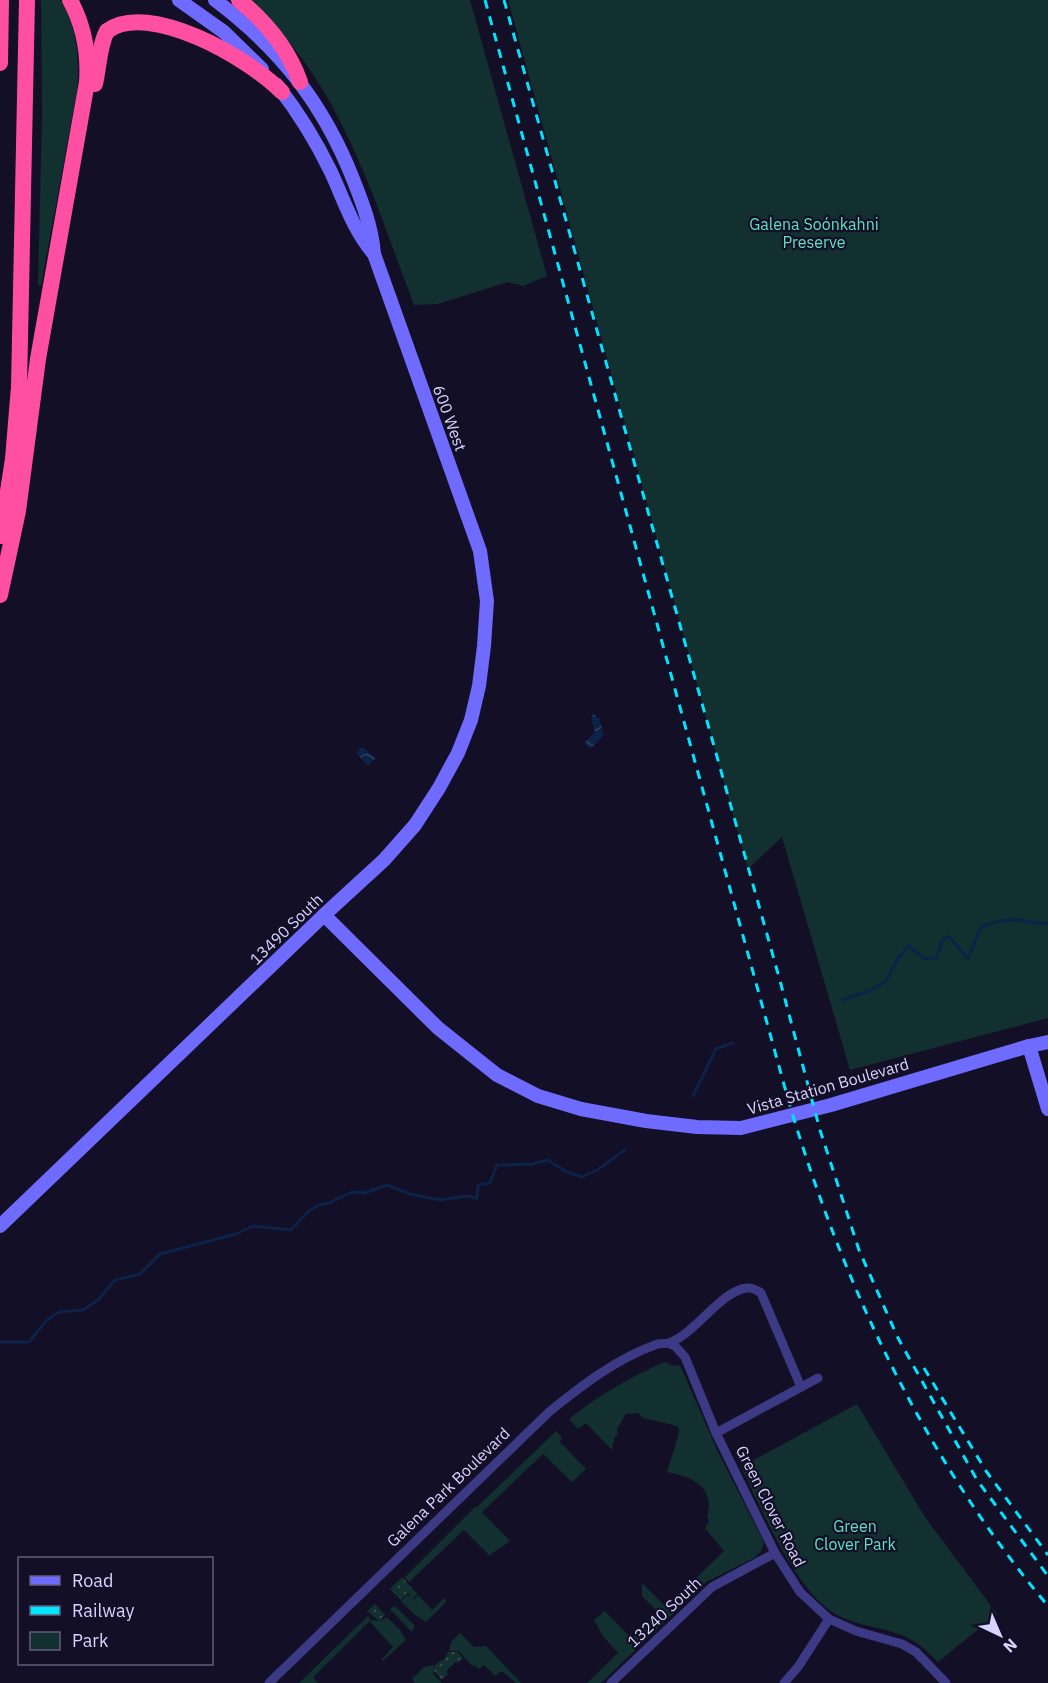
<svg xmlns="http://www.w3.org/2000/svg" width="1048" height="1683" font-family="'IBM Plex Sans',sans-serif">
<defs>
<pattern id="garden-dots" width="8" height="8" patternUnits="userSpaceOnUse" patternTransform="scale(1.5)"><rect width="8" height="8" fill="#12302f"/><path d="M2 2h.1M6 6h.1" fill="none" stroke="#344d4e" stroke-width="1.8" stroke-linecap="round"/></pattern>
<pattern id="water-waves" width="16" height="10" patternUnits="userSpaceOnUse" patternTransform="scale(1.5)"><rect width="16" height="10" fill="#0c2248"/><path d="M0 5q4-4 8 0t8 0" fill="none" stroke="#2f4163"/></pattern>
</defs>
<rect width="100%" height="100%" fill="#130f26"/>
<g fill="#12302f">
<path d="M 41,0 L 61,0 C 77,30 80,57 77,91 L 41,286 L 38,285 L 42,113 Z"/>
<path d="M 247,0 L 470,0 L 547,276 L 523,286 L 508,282 L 438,304 L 414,305 C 380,216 351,117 289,42 C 276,27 261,14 247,0 Z"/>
<polygon points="508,0 1048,0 1048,1018 850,1070 782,837 748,869"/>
<path d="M 665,1362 L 673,1366 L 680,1365 L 718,1452 L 764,1542 L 761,1551 L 754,1558 L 706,1582 L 601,1683 L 587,1683 L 618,1653 L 603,1636 L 594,1620 L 605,1611 L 631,1638 L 658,1612 L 642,1596 L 642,1583 L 666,1607 L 724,1551 L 705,1528 L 709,1522 C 706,1515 709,1511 709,1504 C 707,1481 685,1476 667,1472 L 678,1436 L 679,1431 L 677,1426 L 643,1418 L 638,1413 L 626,1414 L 617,1429 L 618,1433 L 614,1439 L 612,1450 L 586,1423 L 578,1429 L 569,1419 C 599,1395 630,1377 665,1362 Z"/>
<path d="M 857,1404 L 925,1517 L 997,1614 L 938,1662 C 930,1654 921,1645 910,1639 C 887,1627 860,1627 837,1615 C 795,1592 762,1509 741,1467 Z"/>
<path d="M 556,1431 L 562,1437 L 560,1442 L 586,1469 L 572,1482 L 543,1454 L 482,1512 L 510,1541 C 503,1547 496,1549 490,1556 L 464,1530 L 409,1582 L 404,1578 L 476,1506 L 477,1507 Z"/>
<polygon points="408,1595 413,1600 418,1595 432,1610 444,1598 446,1602 426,1622 415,1615 401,1601"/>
<polygon points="395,1606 415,1626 412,1632 390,1609"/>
<polygon points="368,1616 371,1620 313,1677 318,1683 299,1683"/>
<polygon points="387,1617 400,1630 406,1640 383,1661 382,1659 393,1647 370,1622 372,1620 380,1621"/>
<polygon points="460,1633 474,1647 486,1646 521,1683 516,1683 502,1671 495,1676 484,1665 479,1669 474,1665 472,1666 459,1651 449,1651 451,1642"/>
<polygon points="434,1665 433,1674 442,1683 415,1683 412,1679 424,1667"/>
</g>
<g fill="url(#garden-dots)">
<polygon points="402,1577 417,1594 412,1599 408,1593 401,1600 390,1589"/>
<polygon points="375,1604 385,1615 379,1621 367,1611"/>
<polygon points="448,1652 458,1652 463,1658 458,1663 455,1662 446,1671 448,1674 442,1680 434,1671 435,1665 445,1658"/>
</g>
<g fill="url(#water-waves)">
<polygon points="593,714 599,718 604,735 590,749 584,743 595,732 591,719"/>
<polygon points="362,747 376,758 368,766 356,753"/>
</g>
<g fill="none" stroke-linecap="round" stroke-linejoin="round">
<g stroke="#0c2248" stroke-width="3">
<path d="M 842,1000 L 871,990 L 886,981 L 898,958 L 909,946 L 925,959 L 937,958 L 942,940 L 949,936 L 968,959 L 981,927 C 994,922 1006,919 1019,920 C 1029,921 1038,925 1048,923"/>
<polyline points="693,1096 716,1049 733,1043"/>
<polyline points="0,1342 29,1342 46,1321 59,1312 83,1310 98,1300 115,1280 140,1274 160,1254 236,1234 253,1226 291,1230 309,1211 319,1205 329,1203 352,1192 365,1193 387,1185 410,1194 440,1200 466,1196 477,1198 478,1185 490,1183 497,1165 532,1164 548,1160 565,1171 582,1177 597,1170 625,1150"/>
</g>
<g stroke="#3d3a85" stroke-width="9">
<polyline points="668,1343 675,1346 685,1357 716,1433 775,1553 800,1592 829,1619 856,1631 902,1644 916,1652 946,1683"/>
<polyline points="716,1433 818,1378"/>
<path d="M 269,1683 L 549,1412 C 581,1386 616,1359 655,1345 C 659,1343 665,1344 669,1343 C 696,1332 713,1301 739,1290 C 748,1286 754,1288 761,1293 L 801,1387"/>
<polyline points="611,1683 712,1587 775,1553"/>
<polyline points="784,1683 798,1667 829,1619"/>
</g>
<g stroke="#6f6bff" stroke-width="14">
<polyline points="179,0 224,32 262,69"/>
<path d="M 277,85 C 298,112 316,141 331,172 C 344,200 353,230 374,254"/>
<polyline points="324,915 438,1028 497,1075 538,1096 581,1109 646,1121 697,1127 741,1128 831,1105 1029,1046 1048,1042"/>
<polyline points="1029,1046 1048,1109"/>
<path d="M 0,1226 L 324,915 L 384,860 L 415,825 L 439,788 L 458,753 L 471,720 L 479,686 L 484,646 L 487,601 L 480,551 L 374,254 C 372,228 363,204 353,179 C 323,103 280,49 215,0"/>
</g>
<g stroke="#ff4fa3" stroke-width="16">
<path d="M 239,0 C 266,22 288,48 300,82"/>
<polyline points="0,63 1,0"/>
<path d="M 95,84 C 99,67 99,46 107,31 C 148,0 249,58 282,92"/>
<polyline points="1,536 13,459 19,387 27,0"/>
<path d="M 0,595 L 18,511 L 38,359 L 87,82 C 89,53 84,26 70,0"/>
</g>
<g stroke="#00e5ff" stroke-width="3" stroke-dasharray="9 8" stroke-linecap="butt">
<path d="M 485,0 L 788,1099 C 842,1283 924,1458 1048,1606"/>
<polyline points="504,0 779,977 820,1130 859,1250 898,1338 977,1480 1048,1576"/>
<polyline points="924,1368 986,1471 1048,1555"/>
</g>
</g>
<g text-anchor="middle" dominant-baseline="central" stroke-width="4.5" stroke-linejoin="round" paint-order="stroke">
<g font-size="16" fill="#5fe0c0" stroke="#130f26">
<text x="814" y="224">Galena Soónkahni<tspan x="814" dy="18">Preserve</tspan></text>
<text x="855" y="1526">Green<tspan x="855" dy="18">Clover Park</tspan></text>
</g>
<g font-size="16" fill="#d9d4ff" stroke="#130f26">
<text transform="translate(450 418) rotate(70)">600 West</text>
<text transform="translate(286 929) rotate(-44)">13490 South</text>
<text transform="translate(828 1086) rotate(-16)">Vista Station Boulevard</text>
<text transform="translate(448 1487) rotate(-44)">Galena Park Boulevard</text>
<text transform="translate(771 1506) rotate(63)">Green Clover Road</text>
<text transform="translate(664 1612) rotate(-43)">13240 South</text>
</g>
</g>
<rect x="18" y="1557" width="195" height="108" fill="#130f26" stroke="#625e7d" stroke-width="1.5"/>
<rect x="30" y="1576" width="30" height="9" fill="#6f6bff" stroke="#625e7d" stroke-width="1.5"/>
<text x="72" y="1587" font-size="18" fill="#d9d4ff">Road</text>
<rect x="30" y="1606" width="30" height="9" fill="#00e5ff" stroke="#625e7d" stroke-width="1.5"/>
<text x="72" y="1617" font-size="18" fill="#d9d4ff">Railway</text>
<rect x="30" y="1632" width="30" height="18" fill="#12302f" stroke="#625e7d" stroke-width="1.5"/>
<text x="72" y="1647" font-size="18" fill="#d9d4ff">Park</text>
<g transform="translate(1000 1635) rotate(136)" stroke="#130f26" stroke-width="4.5" paint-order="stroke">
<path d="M0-4.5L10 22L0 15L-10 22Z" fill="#d9d4ff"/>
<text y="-9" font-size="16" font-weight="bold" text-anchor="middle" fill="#d9d4ff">N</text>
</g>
</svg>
